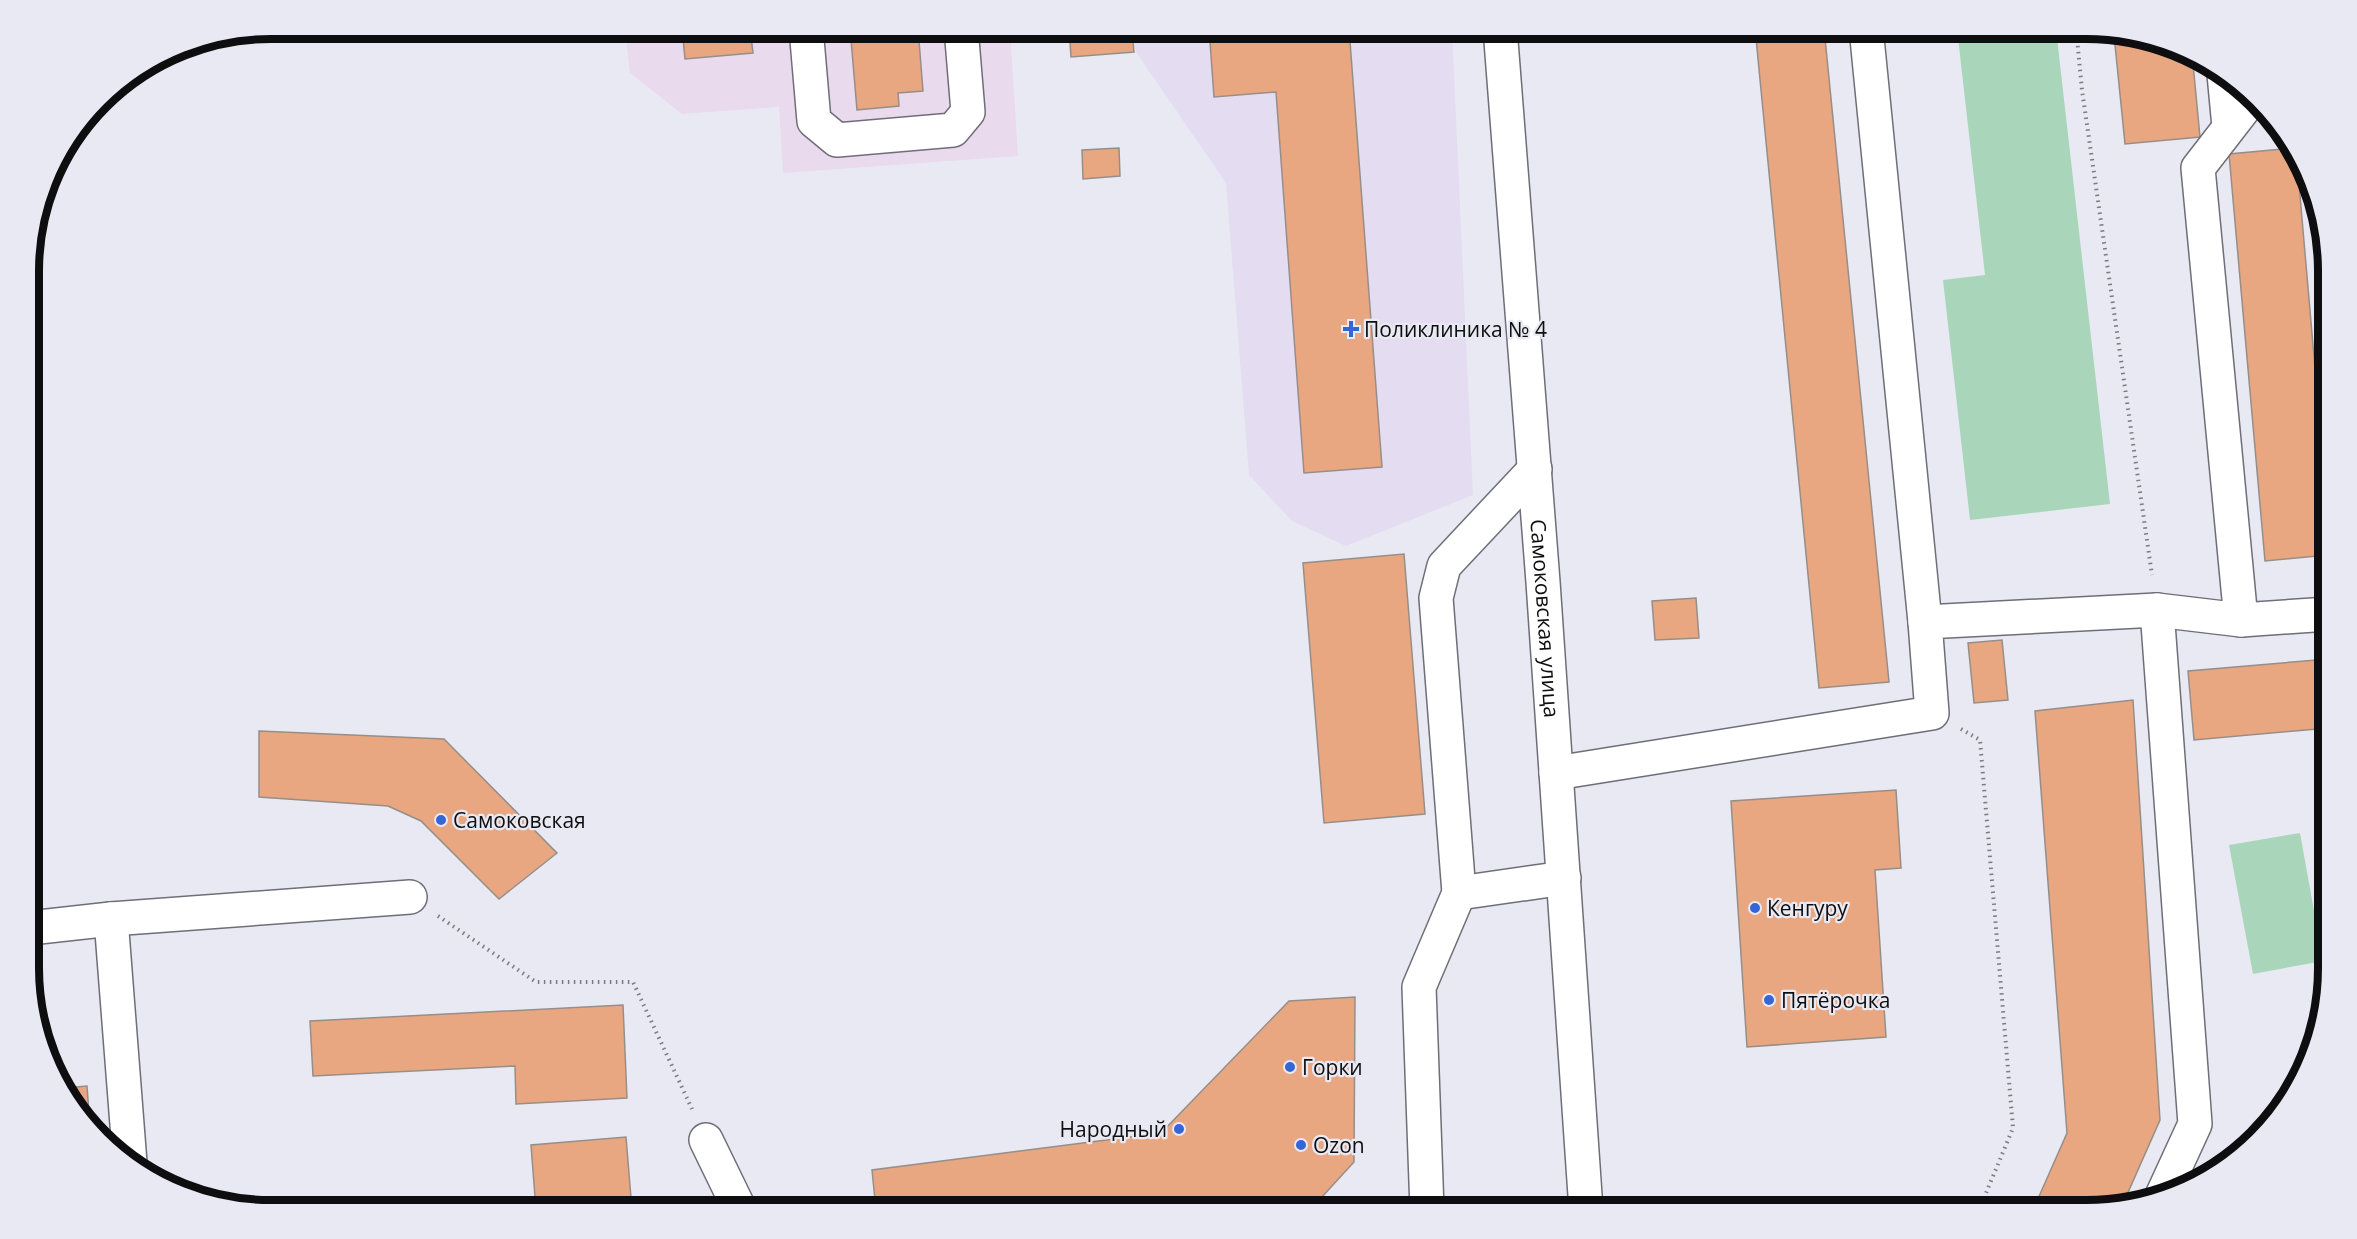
<svg xmlns="http://www.w3.org/2000/svg" width="2357" height="1239" font-family="'Open Sans',sans-serif">
<rect width="100%" height="100%" fill="#e9e9f3"/>
<polygon fill="#dbdced" points="2328,747 2328,819 2319,748"/>
<polygon fill="#e9daee" points="625,29 1010,29 1018,156 783,173 779,107 682,114 630,73"/>
<polygon fill="#e4dcf1" points="1134,29 1452,29 1473,495 1346,546 1292,521 1249,475 1226,183 1136,52"/>
<g fill="#a9d6ba">
<polygon points="1957,29 2056,29 2110,504 1970,520 1943,280 1985,275"/>
<polygon points="2300,833 2323,961 2253,974 2229,845"/>
</g>
<g fill="#e8a781" stroke="#978e89" stroke-width="1.5">
<polygon points="682,28 750,28 753,53 685,59"/>
<polygon points="850,28 918,28 923,91 898,93 899,106 857,110"/>
<polygon points="1069,28 1132,28 1134,52 1071,57"/>
<polygon points="1209,28 1349,28 1382,467 1304,473 1276,92 1214,97"/>
<polygon points="1755,28 1824,28 1889,682 1819,688"/>
<polygon points="2114,35 2192,53 2200,137 2125,144"/>
<polygon points="1119,148 1120,176 1083,179 1082,150"/>
<polygon points="2292,148 2297,161 2327,506 2327,555 2265,561 2229,154"/>
<polygon points="1404,554 1425,814 1324,823 1303,563"/>
<polygon points="1696,598 1699,638 1655,640 1652,601"/>
<polygon points="2002,640 2008,700 1974,703 1968,643"/>
<polygon points="2328,659 2328,728 2194,740 2188,671"/>
<polygon points="2133,700 2160,1120 2122,1206 2101,1210 2033,1210 2067,1133 2035,711"/>
<polygon points="259,731 444,739 557,853 499,899 421,821 388,806 259,797"/>
<polygon points="1896,790 1901,868 1875,870 1886,1037 1747,1047 1731,801"/>
<polygon points="1355,997 1354,1162 1310,1210 876,1210 872,1170 1161,1133 1289,1001"/>
<polygon points="623,1005 627,1098 516,1104 515,1066 313,1076 310,1021"/>
<polygon points="87,1086 90,1127 70,1103 64,1088"/>
<polygon points="626,1137 632,1210 536,1210 531,1145"/>
</g>
<g fill="none" stroke-linecap="round" stroke-linejoin="round">
<g stroke="#6e6e77" stroke-width="36">
<g id="minor">
<polyline points="806,28 814,121 837,140 953,130 968,112 961,28"/>
<path id="s1" d="M 1500,28 L 1543,582 L 1586,1210"/>
<polyline points="1866,28 1925,622"/>
<polyline points="2224,74 2229,127"/>
<polyline points="2157,610 2195,1124 2161,1198"/>
<polyline points="2241,620 2198,168 2253,97"/>
<polyline points="1556,773 1932,713 1925,622 2157,610 2241,620 2328,614"/>
<polyline points="1459,893 1564,878"/>
<polyline points="111,919 130,1163"/>
<polyline points="30,928 111,919 410,897"/>
<polyline points="706,1140 740,1210"/>
<polyline points="1427,1210 1419,987 1459,893 1436,598 1444,566 1535,469"/>
</g>
</g>
<g stroke="#7b7b82" stroke-width="4" stroke-dasharray="1.5 4.5" stroke-linecap="butt">
<polyline points="2076,28 2082,90 2152,575"/>
<polyline points="1961,729 1980,740 2013,1128 1979,1210"/>
<polyline points="438,916 536,982 633,982 692,1109"/>
</g>
<use href="#minor" stroke="#fff" stroke-width="33"/>
</g>
<g fill="#3666d6" stroke="#e9e9f3" stroke-width="2">
<path d="M1348 320h6v6h6v6h-6v6h-6v-6h-6v-6h6z"/>
<circle cx="441" cy="820" r="6"/>
<circle cx="1755" cy="908" r="6"/>
<circle cx="1769" cy="1000" r="6"/>
<circle cx="1290" cy="1067" r="6"/>
<circle cx="1179" cy="1129" r="6"/>
<circle cx="1301" cy="1145" r="6"/>
</g>
<g text-anchor="middle" dominant-baseline="central" stroke-width="4.5" stroke-linejoin="round" paint-order="stroke">
<g font-size="21" fill="#0e0e11" stroke="#e9e9f3" text-anchor="start">
<text x="1364" y="329">Поликлиника № 4</text>
<text x="453" y="820">Самоковская</text>
<text x="1767" y="908">Кенгуру</text>
<text x="1781" y="1000">Пятёрочка</text>
<text x="1302" y="1067">Горки</text>
<text x="1167" y="1129" text-anchor="end">Народный</text>
<text x="1313" y="1145">Ozon</text>
</g>
<g font-size="21" fill="#0e0e11" stroke="#e9e9f3">
<text stroke="none"><textPath href="#s1" startOffset="592">Самоковская улица</textPath></text>
</g>
</g>
<path d="M0 0H2357V1239H0ZM271 39H2086A232 232 0 0 1 2318 271V968A232 232 0 0 1 2086 1200H271A232 232 0 0 1 39 968V271A232 232 0 0 1 271 39Z" fill="#e9e9f3" fill-rule="evenodd"/>
<path fill="none" stroke="#0e0e11" stroke-width="8" d="M271 39H2086A232 232 0 0 1 2318 271V968A232 232 0 0 1 2086 1200H271A232 232 0 0 1 39 968V271A232 232 0 0 1 271 39Z"/>
</svg>
